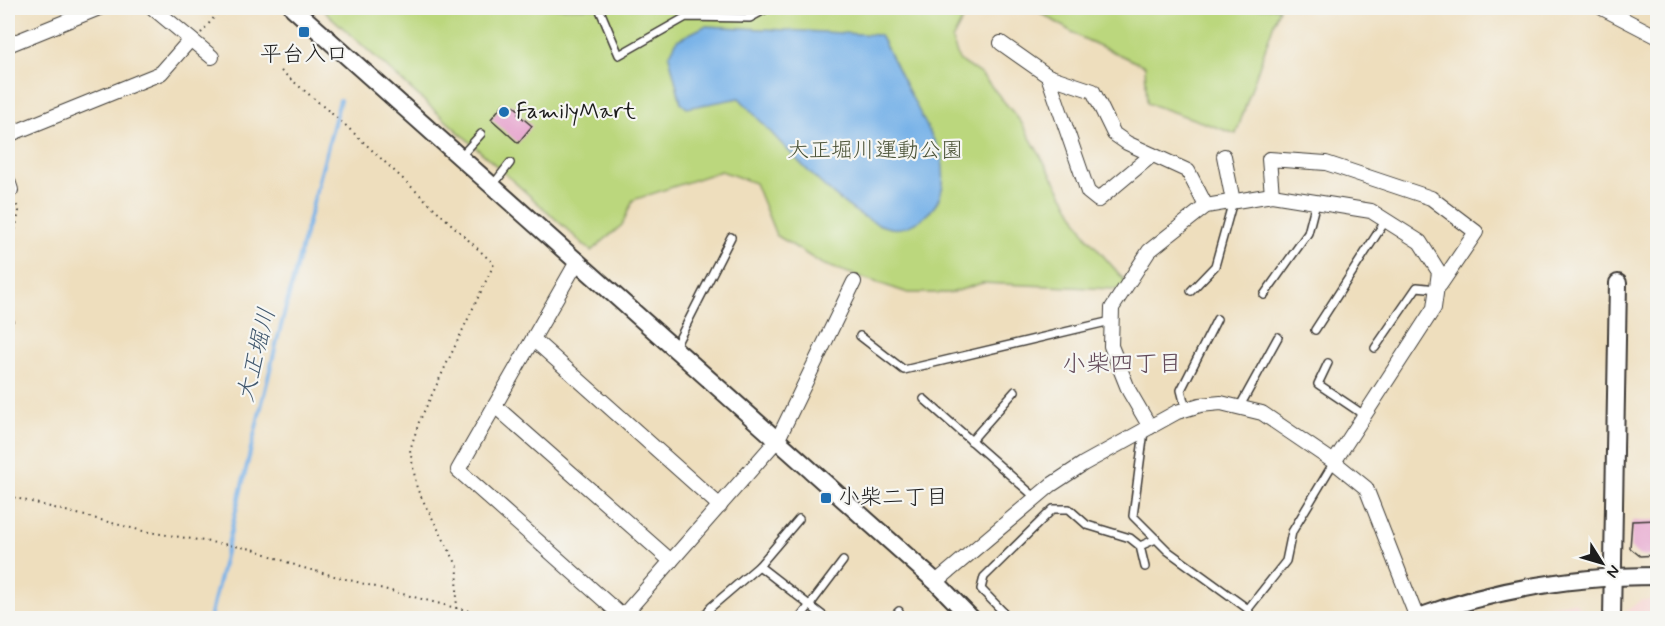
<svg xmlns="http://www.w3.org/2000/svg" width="1665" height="626" font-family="Mynerve,'Klee One',sans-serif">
<rect width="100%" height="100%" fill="#f6f6f2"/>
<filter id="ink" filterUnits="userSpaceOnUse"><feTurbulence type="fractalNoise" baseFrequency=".0167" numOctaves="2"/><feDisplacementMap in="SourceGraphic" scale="12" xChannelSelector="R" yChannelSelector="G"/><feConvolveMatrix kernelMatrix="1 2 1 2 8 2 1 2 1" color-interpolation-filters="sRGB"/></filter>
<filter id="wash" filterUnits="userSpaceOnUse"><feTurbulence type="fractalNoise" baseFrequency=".008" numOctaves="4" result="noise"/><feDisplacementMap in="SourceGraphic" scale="24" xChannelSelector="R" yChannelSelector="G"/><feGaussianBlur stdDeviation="1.35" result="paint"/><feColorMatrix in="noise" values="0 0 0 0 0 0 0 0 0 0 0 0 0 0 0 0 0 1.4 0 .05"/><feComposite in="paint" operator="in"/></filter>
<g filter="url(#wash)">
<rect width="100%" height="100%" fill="#eedebd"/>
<g fill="#f7d0cf">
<polygon points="1641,600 1657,600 1657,618 1625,618 1625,612"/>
<polygon points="1574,602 1590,618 1493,618 1518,611"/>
</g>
<g fill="#bbd77d" stroke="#6c7a4c" stroke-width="1.5">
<polygon points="321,8 974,8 965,15 952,40 959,60 982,75 1021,122 1087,237 1133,290 982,283 951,293 908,293 822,264 776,235 755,183 721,171 633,200 622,225 591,251"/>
<polygon points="1033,8 1279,8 1236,134 1147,103 1145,66 1080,37"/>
</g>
<path fill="#78b2e8" stroke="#4a6782" stroke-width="1.5" d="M 705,26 L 880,35 L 941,154 C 946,178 945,201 924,217 C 915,224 903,230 891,228 C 844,220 773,133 739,98 L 687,108 L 681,103 L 669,56 L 677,40 Z"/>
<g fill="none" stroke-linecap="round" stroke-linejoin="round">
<polyline stroke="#78b2e8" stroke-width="4" points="210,618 276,345 340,100"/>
</g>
<g id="blocks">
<g fill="#e59ecb">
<polygon points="504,103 508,107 511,104 520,111 518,114 532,126 518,143 491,119"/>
<polygon points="1658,520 1658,555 1640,556 1630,548 1632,521"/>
</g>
</g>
</g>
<g filter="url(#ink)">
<use href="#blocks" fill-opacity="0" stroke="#3c3934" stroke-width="1.5"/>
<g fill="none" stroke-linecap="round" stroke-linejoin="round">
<g stroke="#3c3934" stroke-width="10">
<g id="service">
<polyline points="599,8 619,55 686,17 750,18 768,8"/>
<polyline points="461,156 481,134"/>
<polyline points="493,185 510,163"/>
<polyline points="1191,291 1215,266 1233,201"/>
<polyline points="1264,295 1308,233 1316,202"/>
<polyline points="1315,330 1386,220"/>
<polyline points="860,336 904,370 1111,321"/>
<polyline points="675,347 731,237"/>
<polyline points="1375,348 1417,287 1437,289"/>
<polyline points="1328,363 1318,384 1364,415"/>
<polyline points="924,399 1036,498"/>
<polyline points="1240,406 1278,337"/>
<polyline points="1186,409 1181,390 1217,319"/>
<polyline points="1144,431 1133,516 1168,551 1248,609 1251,618"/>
<polyline points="971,441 1015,391"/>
<polyline points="799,519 759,566 826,618"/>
<polyline points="1140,546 1145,567"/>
<polyline points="1248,609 1286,561 1292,532 1334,462"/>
<polyline points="703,618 711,607 759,566"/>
<polyline points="800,618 843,561"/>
<polyline points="892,618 899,611"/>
<polyline points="1009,618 981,589 984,577 1053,509 1069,509 1087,525 1130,538 1140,546 1156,539"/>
</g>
</g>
<g stroke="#3c3934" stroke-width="16">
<g id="minor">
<polyline points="153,8 212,57"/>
<polyline points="1602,8 1658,37"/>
<polyline points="1001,43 1048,76 1093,91 1114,134 1127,143 1188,171 1206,206"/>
<polyline points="8,45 99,8"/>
<polyline points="1048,76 1088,192 1098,200 1152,155"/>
<polyline points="8,135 161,73 190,40"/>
<polyline points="1224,156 1233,201"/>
<polyline points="8,181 11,190"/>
<polyline points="1272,195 1269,159 1326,163 1431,198 1476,232 1440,285"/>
<polyline points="578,260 458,470 622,616"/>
<polyline points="533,339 720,506"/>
<polyline points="495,406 671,561"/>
<polyline points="1150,427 1129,391 1111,346 1112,308 1149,251 1206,206 1272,195 1371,211 1420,242 1439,272 1434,308 1334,462"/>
<polyline points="936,582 1051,485 1083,464 1177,412 1200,405 1221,403 1262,413 1334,462 1366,488 1417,618"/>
<polyline points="621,618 778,439 854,282"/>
</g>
</g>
<g stroke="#3c3934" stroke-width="20">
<g id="tertiary">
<polyline points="293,8 936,582 971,618"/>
<path d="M 1416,618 C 1494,589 1574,576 1658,576"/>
<polyline points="1612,618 1618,283"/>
</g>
</g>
<g stroke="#3c3934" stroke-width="2" stroke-dasharray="1.5 4.5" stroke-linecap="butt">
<polyline points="201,33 222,8"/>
<polyline points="281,71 343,123 494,264 419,422 410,450 417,489 458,567 456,618"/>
<polyline points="8,265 19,211 15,201"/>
<polyline points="8,311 14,317 8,344"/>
<polyline points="8,496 143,531 253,549 300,567 452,607 504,618"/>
</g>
<use href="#service" stroke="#fff" stroke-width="7"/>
<use href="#minor" stroke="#fff" stroke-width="14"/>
<use href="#tertiary" stroke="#fff" stroke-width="16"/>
</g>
</g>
<g fill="#1f6fb2" stroke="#f6f6f2" stroke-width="2">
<rect x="298" y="26" width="12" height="12" rx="3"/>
<circle cx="504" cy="112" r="6"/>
<rect x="820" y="492" width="12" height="12" rx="3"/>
</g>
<g text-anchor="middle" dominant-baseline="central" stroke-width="4.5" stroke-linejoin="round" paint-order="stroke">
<g font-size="22" fill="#1c1c1c" stroke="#f6f6f2" text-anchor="start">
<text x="304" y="55" text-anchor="middle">平台入口</text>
<text x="516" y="112">FamilyMart</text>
<text x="838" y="498">小柴二丁目</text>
</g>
<g font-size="22" fill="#4c5439" stroke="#f6f6f2">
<text x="875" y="151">大正堀川運動公園</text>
</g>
<g font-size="24" font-style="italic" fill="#41586e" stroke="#f6f6f2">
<text transform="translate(257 355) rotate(-76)">大正堀川</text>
</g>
<g font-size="24" fill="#624a59" stroke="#f6f6f2">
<text x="1122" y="364">小柴四丁目</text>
</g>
</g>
<rect width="1665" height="626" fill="none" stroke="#f6f6f2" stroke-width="30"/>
<g transform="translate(1602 563) rotate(127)" stroke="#f6f6f2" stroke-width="4.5" paint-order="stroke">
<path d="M0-4.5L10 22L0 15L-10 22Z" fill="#1c1c1c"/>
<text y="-9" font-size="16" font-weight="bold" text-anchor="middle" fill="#1c1c1c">N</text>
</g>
</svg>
